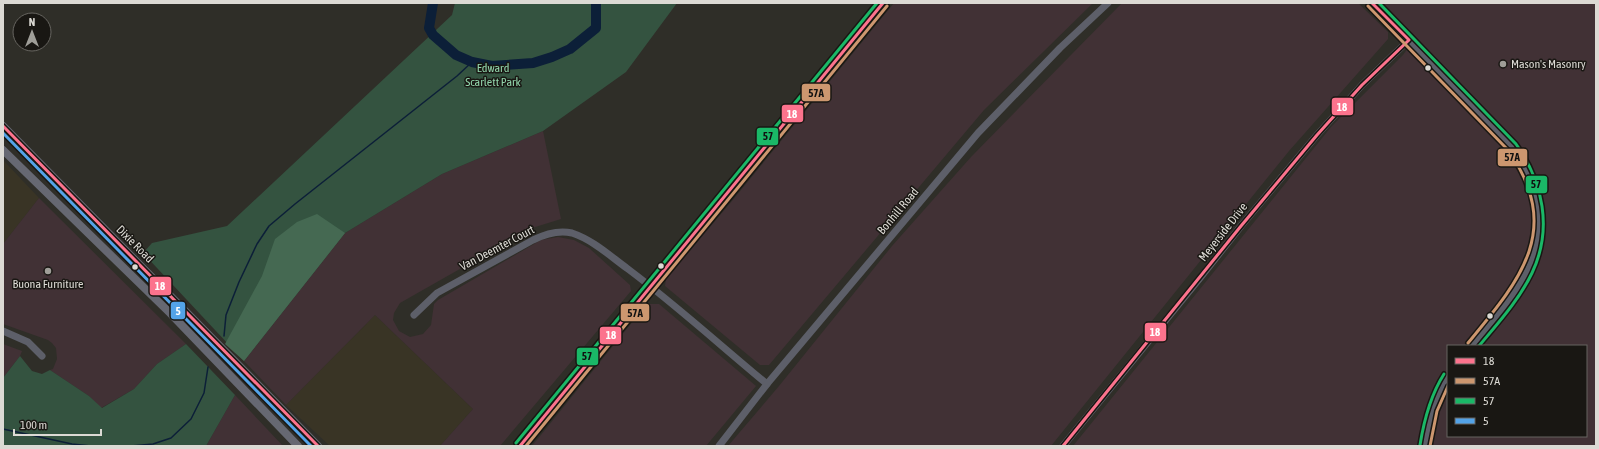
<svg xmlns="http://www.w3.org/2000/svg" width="1599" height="449" font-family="'Asap Condensed',sans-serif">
<rect width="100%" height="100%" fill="#2f2e28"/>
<g fill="#393425">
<polygon points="3,160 39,198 3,244"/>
<polygon points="375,315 473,409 440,446 330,446 286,405"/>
</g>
<g fill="#413135" fill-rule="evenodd">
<polygon points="894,3 1093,3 984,110 769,365 760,365 665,286 666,279 732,201"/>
<polygon points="1122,3 1358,3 1388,32 1388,39 1289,151 1051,446 728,446 779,386 892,246 971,157"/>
<path d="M 1382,3 L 1596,3 L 1596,446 L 1073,446 L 1331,127 L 1403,55 L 1416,37 ZM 1448,346 L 1586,346 L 1586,436 L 1448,436 Z"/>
<polygon points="543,131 561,219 532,228 400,303 394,313 393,320 399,331 410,337 423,334 431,325 434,304 438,300 541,240 558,237 574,240 589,248 630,285 631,291 500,446 440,446 473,409 375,315 286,405 244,361 345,233 442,174"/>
<polygon points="39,198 186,344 157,364 134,389 101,408 89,396 50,370 53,369 57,359 56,348 52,343 48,340 3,324 3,244"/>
<polygon points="647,304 659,304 756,386 706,446 532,446"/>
<polygon points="3,344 22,351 20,356 3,378"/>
<polygon points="235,395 283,446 206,446"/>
</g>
<g fill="#345340">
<polygon points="455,3 677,3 626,72 543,131 442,174 345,233 244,361 143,253 152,243 227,226 452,15"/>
<polygon points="186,344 235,395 206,446 3,446 3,378 20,356 32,371 42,374 50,370 89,396 102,408 134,389 157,364"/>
</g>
<polygon fill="#456952" points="317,214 345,233 244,361 225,344 262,276 275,239 297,222"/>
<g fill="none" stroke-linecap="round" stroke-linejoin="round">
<g stroke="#0c1f38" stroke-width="1.5">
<polyline points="224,336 226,315 239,282 257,244 269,226 295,204 457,76 472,62"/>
<polyline points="3,429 72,444 91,446"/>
<polyline points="131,446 153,444 171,438 191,419 204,393 208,367"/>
</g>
<polyline stroke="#0c1f38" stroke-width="10" points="433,3 429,28 433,35 456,55 472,62 492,66 533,63 552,57 570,49 596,28 596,3"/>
<g stroke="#5d5f69" stroke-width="7">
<path d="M 1372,3 L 1512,147 C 1537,178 1547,223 1532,261 C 1522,288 1491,323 1472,346"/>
<path d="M 414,315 L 437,293 L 533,240 C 545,234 559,230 572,233 C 593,240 610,256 628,269 C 676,305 721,346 767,384"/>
<polyline points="3,331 28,342 42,356"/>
<polyline points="520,446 883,3"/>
<polyline points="719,446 767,384 978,133 1060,48 1108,3"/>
<polyline points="1063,446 1200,278 1241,226 1317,135 1362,85 1409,40"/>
<path d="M 1425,446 C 1429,421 1433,398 1448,377"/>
</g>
<g stroke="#666872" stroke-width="8">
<polyline points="3,126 318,446"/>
<polyline points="3,150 170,313 298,446"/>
</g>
<g stroke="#191713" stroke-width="6">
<g id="bus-1">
<polyline points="3,126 318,446"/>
<polyline points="520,446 883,3"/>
<polyline points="1063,446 1241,226 1317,135 1362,85 1409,40 1372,3"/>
</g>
</g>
<g stroke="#191713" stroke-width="6">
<g id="bus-2">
<path d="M 1368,6 L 1508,150 C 1564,230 1520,280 1468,343"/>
<polyline points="526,446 887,6"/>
<polyline points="1430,446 1437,411 1448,386"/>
</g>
</g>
<g stroke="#191713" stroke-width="6">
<g id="bus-3">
<path d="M 1379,3 L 1516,144 C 1543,182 1553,229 1532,273 C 1519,300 1498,323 1479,346"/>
<polyline points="516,443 877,3"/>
<path d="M 1420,445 C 1424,420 1430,396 1444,374"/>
</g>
</g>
<g stroke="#191713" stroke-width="6">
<polyline id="bus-4" points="3,133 311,446"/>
</g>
<use href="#bus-1" stroke="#fc738d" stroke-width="3"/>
<use href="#bus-2" stroke="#cd976f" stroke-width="3"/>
<use href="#bus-3" stroke="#1ab867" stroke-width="3"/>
<use href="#bus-4" stroke="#53a3e8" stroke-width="3"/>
</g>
<g fill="#9f9e98" stroke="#191713" stroke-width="1.5">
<circle cx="1503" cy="64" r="4"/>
<circle cx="48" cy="271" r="4"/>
</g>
<g fill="#dcdad4" stroke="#191713" stroke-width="1.5">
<circle cx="1428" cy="68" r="3.5"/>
<circle cx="661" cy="266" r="3.5"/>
<circle cx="135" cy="267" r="3.5"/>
<circle cx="1490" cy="316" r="3.5"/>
</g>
<g text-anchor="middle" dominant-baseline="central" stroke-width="3" stroke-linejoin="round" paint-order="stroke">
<g font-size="12" fill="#dcdad4" stroke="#191713" text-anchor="start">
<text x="1511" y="64">Mason's Masonry</text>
<text x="48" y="284" text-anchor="middle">Buona Furniture</text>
</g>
<g font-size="12" fill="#92d6ac" stroke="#191713">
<text x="493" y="68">Edward<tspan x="493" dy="14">Scarlett Park</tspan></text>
</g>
<g font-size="12" fill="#dcdad4" stroke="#191713">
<text transform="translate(898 211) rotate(-50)">Bonhill Road</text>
<text transform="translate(1223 232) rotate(-52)">Meyerside Drive</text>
<text transform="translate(135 244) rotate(45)">Dixie Road</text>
<text transform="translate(497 248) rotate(-28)">Van Deemter Court</text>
</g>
</g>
<g stroke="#191713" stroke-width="1.5">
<rect x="801" y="83" width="30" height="19" rx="4" fill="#cd976f"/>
<rect x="1331" y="97" width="23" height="19" rx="4" fill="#fc738d"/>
<rect x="781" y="104" width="23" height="19" rx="4" fill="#fc738d"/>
<rect x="756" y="127" width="23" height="19" rx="4" fill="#1ab867"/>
<rect x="1497" y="148" width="31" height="19" rx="4" fill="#cd976f"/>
<rect x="1525" y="175" width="23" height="19" rx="4" fill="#1ab867"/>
<rect x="149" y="276" width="23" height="20" rx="4" fill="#fc738d"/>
<rect x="170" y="301" width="16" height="19" rx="4" fill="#53a3e8"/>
<rect x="620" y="303" width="30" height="19" rx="4" fill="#cd976f"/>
<rect x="1144" y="322" width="23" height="20" rx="4" fill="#fc738d"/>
<rect x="599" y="326" width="23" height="19" rx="4" fill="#fc738d"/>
<rect x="576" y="347" width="23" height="19" rx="4" fill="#1ab867"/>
</g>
<g font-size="11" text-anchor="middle" font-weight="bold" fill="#fff">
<text x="1342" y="111">18</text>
<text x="792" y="118">18</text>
<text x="160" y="290">18</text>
<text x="178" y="315">5</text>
<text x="1155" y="336">18</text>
<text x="611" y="339">18</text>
</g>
<g font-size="11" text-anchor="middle" font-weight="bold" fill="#111">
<text x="816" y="97">57A</text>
<text x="768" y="140">57</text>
<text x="1512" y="161">57A</text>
<text x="1536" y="188">57</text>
<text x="635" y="317">57A</text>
<text x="587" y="360">57</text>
</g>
<rect width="1599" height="449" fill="none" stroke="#dcdad4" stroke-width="8"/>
<rect x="1447" y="345" width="140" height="92" fill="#191713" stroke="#676560"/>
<rect x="1455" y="358" width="20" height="6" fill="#fc738d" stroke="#676560"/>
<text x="1483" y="365" font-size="12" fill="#dcdad4">18</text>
<rect x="1455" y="378" width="20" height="6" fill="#cd976f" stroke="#676560"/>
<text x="1483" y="385" font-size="12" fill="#dcdad4">57A</text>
<rect x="1455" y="398" width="20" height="6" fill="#1ab867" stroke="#676560"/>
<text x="1483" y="405" font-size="12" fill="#dcdad4">57</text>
<rect x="1455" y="418" width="20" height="6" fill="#53a3e8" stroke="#676560"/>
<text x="1483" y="425" font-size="12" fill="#dcdad4">5</text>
<g transform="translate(32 32)"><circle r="19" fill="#191713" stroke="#676560"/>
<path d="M0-3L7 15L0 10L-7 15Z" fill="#9f9e98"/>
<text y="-6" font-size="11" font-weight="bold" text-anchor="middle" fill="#dcdad4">N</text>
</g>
<path d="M14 429v6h87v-6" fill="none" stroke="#dcdad4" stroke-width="2"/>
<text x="20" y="429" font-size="12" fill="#dcdad4" stroke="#191713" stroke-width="3" paint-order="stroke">100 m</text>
</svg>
